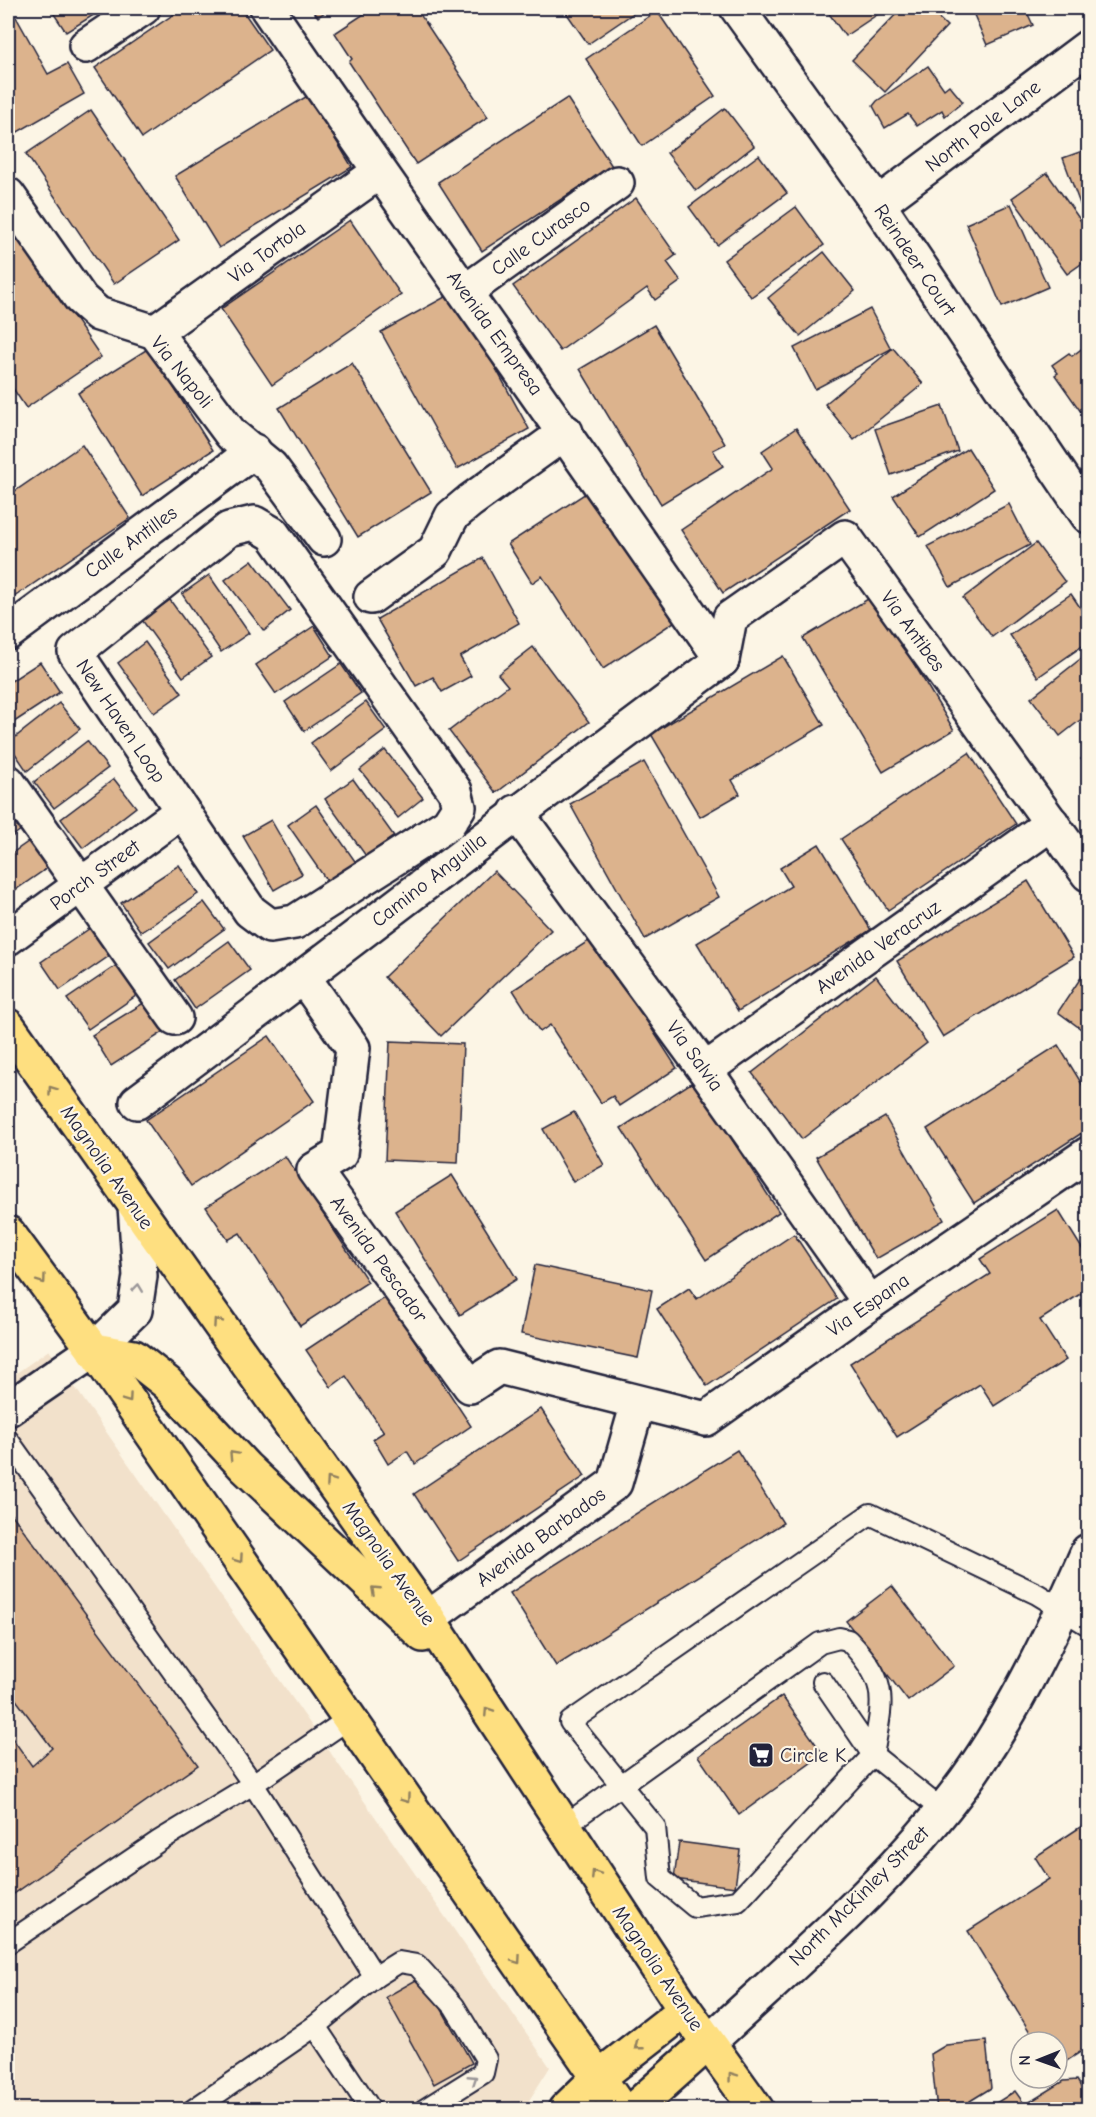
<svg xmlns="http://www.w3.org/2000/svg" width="1096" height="2117" font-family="'Comic Neue',sans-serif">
<rect width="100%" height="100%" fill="#fcf5e5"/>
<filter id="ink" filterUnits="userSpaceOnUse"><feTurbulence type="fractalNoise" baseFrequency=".0167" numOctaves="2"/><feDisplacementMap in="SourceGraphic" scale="12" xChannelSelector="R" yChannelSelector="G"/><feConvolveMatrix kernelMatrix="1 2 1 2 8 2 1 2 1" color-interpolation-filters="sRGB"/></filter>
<g filter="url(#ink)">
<polygon fill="#f2e1cb" points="49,1350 550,2067 528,2102 518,2109 8,2109 8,1379"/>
<g fill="#dcb38d" stroke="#22223b" stroke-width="1.5">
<polygon points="8,8 11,8 48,74 67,64 84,94 9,137"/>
<polygon points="50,8 105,8 66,32"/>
<polygon points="183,8 241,8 270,50 142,138 95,68"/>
<polygon points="311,8 330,8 318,17"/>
<polygon points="373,8 416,8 488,117 416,164 349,62 352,59 335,33"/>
<polygon points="563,8 641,8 588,44"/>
<polygon points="825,8 887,8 845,36"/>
<polygon points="902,8 928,8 947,26 885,92 852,60"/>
<polygon points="971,8 1025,8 1033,25 987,45"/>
<polygon points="657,11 715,96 642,146 586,59"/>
<polygon points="928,66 944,89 949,85 963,102 945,116 942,110 917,126 908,114 885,128 873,106 877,101"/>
<polygon points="309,95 352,167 219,248 175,176"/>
<polygon points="567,98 612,166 482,251 438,182"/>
<polygon points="725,108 754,146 696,191 667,153"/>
<polygon points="91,110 179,240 114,284 26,154"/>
<polygon points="1088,149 1088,222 1087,223 1063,158"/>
<polygon points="759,155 787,193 717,245 689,207"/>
<polygon points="1047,173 1088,231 1088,259 1067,274 1012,198"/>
<polygon points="636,198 676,255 667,262 681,281 655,300 647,288 560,351 513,286"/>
<polygon points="1011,204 1048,287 1002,307 966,224"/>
<polygon points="796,207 824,245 751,297 724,260"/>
<polygon points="350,220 401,295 272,385 221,309"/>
<polygon points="13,228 101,357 26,408 8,381 8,232"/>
<polygon points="824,252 855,291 800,336 768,298"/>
<polygon points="454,292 529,429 457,469 381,332"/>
<polygon points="870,309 891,349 815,389 794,348"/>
<polygon points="654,325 725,444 713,450 723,466 661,504 580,369"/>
<polygon points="1088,344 1088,407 1081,412 1055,375 1058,373 1052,365 1069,353 1072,356"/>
<polygon points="149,348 213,450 142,496 78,393"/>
<polygon points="893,348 923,384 854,440 825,404"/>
<polygon points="352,363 431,492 358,537 279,408"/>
<polygon points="942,406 958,451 891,475 875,429"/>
<polygon points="796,428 850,509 723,593 681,530 773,468 762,451"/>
<polygon points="82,445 130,518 8,601 8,496"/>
<polygon points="968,448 994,489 920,537 893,496"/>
<polygon points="589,491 674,622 603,669 542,576 532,583 508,544"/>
<polygon points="1009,504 1030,545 950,587 928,546"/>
<polygon points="1036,543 1065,582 992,637 963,598"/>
<polygon points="483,558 519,623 460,657 471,676 442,692 433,677 416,686 377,619"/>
<polygon points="252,560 290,610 264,631 225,580"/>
<polygon points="209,575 249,633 221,652 182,594"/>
<polygon points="1071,594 1088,619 1088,642 1038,677 1010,635"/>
<polygon points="873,596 954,730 883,772 803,638"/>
<polygon points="170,600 211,657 183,677 142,620"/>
<polygon points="314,626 333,656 276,694 256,665"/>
<polygon points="145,642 182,693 154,713 118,663"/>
<polygon points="533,647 589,722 496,793 449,731 508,686 498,674"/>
<polygon points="1088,653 1088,714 1060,736 1031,698"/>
<polygon points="783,656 824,725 732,780 740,794 700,817 651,734"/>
<polygon points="40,662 60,692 8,726 8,683"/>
<polygon points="341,664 361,693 304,731 285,702"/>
<polygon points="366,702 386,730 331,771 311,743"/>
<polygon points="59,703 80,729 27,771 8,743"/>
<polygon points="87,741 108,768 54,808 34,782"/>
<polygon points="385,750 423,798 398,818 360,770"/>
<polygon points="1088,752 1088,767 1081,759"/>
<polygon points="969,753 1016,824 888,910 841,839"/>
<polygon points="644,762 719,897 645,939 570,804"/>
<polygon points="114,779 136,807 83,848 61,819"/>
<polygon points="353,779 394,836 366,856 325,799"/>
<polygon points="8,802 27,825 8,840"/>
<polygon points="316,805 357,864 329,884 288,825"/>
<polygon points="271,820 302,874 274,890 243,836"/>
<polygon points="35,837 53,864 8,895 8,856"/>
<polygon points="819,844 871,930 738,1011 697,943 791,886 780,868"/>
<polygon points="179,865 198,894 141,932 121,903"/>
<polygon points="494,871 551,930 441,1036 384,977"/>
<polygon points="1028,881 1074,957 943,1037 897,961"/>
<polygon points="204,902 224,929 169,969 149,942"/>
<polygon points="96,924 115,952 60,990 41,962"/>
<polygon points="593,938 677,1068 619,1106 613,1096 601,1103 550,1025 540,1032 513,990"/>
<polygon points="229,941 250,970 195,1009 175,980"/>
<polygon points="123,961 143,991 88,1029 67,999"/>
<polygon points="1088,967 1088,1034 1058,1012"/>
<polygon points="876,976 927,1043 802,1139 752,1073"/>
<polygon points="150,999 168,1029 111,1066 92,1035"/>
<polygon points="269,1036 314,1101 191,1186 146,1120"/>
<polygon points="390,1041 463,1044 458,1163 385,1160"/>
<polygon points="1058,1045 1088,1094 1088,1129 974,1203 927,1129"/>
<polygon points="694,1081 779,1212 706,1260 621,1128"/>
<polygon points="574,1112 604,1165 573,1182 543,1129"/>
<polygon points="885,1117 944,1220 876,1259 816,1157"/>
<polygon points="285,1156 368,1282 300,1326 240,1233 228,1240 206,1207"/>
<polygon points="452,1175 517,1279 460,1315 395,1211"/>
<polygon points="1058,1210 1088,1258 1088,1289 1040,1320 1066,1360 994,1406 980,1384 897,1437 850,1363 990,1274 980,1259"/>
<polygon points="794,1234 837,1299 707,1386 657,1309 689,1288 697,1299"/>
<polygon points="535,1265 652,1290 638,1358 521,1334"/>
<polygon points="386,1297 471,1426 415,1464 407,1451 388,1464 373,1439 384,1432 346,1376 331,1387 306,1350"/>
<polygon points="541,1409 585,1476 458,1561 414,1494"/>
<polygon points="737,1450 783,1523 556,1666 510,1593"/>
<polygon points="8,1509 198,1765 8,1898 8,1732 32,1766 52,1748 8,1689"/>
<polygon points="892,1586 954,1666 908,1701 846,1621"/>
<polygon points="782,1696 823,1754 739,1815 698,1756"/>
<polygon points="1088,1822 1088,2047 1057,2067 1057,2042 1036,2042 968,1931 1049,1879 1035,1857"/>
<polygon points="679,1842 740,1850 735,1887 674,1879"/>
<polygon points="423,1976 472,2063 434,2084 386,1997"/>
<polygon points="986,2041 991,2088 970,2101 971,2110 937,2110 931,2054 946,2045"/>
<polygon points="1077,2080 1088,2099 1088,2110 985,2110 1015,2091 1025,2105 1064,2081"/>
</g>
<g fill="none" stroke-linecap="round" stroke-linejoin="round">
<g stroke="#22223b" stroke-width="24">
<g id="lane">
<polyline points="8,1440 253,1784 350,1718"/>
<polyline points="942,1810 873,1755 738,1901 695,1907 660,1878 655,1827 570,1722 870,1514 1037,1594 1088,1625"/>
<path d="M 564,1826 L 820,1643 L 839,1638 L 848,1640 C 890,1684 883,1698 873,1755 L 823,1682"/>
<polyline points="8,1943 159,1841 253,1784 375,1977 315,2026 193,2110"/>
<polyline points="375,1977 399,1962 417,1965 454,2006 486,2059 483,2073 424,2110"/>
<polyline points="315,2026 369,2107 366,2110"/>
</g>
</g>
<g stroke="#22223b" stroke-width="38">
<g id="street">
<path d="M 267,8 C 416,227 572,441 722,660"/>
<polyline points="737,8 878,204 1088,516"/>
<polyline points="86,46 143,8"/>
<polyline points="8,195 81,299 98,314 155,332 231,434 271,467 324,539"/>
<polyline points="878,204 1088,47"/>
<polyline points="465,292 617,183"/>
<polyline points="155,332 379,172"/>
<polygon points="254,523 273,534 455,791 459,807 448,824 295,922 270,926 250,911 75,652 229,529"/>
<polyline points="371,597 435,551 452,516 470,501 566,432"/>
<polyline points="8,633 254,451"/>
<polyline points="722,660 730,618 845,537 1088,874"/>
<polyline points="8,782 175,1018"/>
<polyline points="516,812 705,1070 870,1303"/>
<polyline points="8,938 182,811"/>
<polyline points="304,978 353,1048 340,1154 314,1170 470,1386 499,1367 706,1419 870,1303 1088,1154"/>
<polyline points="705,1070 1052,823"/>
<path d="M 137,1102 C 333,956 526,805 722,660"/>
<polyline points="8,1409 94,1350 135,1310 140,1276 135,1206"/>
<polyline points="428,1618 615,1483 638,1403"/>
</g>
</g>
<g stroke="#22223b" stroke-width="38">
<path id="secondary" d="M 708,2043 C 797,1960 894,1879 966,1780 C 1016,1710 1054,1629 1088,1551"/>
</g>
<g stroke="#22223b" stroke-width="38">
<g id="primary">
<polyline points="8,1026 428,1618 685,2010 757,2110"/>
<polyline points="8,1233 94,1350 621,2110"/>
<polyline points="94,1350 134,1357 167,1383 245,1467 423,1635"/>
<polyline points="565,2110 599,2077 685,2010"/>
<polyline points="633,2110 708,2043"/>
</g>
</g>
<use href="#lane" stroke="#fcf5e5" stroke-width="20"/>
<use href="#street" stroke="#fcf5e5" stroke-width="33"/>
<use href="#secondary" stroke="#fcf5e5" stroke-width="33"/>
<use href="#primary" stroke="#fedf80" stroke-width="33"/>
</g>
<defs><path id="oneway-chevron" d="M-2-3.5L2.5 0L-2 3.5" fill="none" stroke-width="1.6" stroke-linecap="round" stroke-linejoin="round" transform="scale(1.5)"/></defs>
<g stroke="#90805e">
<use href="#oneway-chevron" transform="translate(52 1090) rotate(-125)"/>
<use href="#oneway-chevron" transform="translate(42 1280) rotate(54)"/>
<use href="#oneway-chevron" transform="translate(217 1322) rotate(-125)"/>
<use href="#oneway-chevron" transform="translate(128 1399) rotate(55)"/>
<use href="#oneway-chevron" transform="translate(233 1455) rotate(-133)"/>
<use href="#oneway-chevron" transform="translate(330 1481) rotate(-125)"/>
<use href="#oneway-chevron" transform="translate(239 1559) rotate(55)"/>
<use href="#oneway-chevron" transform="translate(375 1590) rotate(-137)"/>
<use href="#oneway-chevron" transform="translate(488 1711) rotate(-123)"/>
<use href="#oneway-chevron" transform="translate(406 1799) rotate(55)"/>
<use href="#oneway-chevron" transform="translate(595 1874) rotate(-123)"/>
<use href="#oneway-chevron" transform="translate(517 1960) rotate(55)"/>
<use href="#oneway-chevron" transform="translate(638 2046) rotate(142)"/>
<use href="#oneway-chevron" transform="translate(732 2076) rotate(-126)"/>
</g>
<g stroke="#9a9698">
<use href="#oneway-chevron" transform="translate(138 1288) rotate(-83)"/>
<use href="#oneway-chevron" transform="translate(473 2079) rotate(-33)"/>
</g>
</g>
<defs>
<g id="supermarket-square" transform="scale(1.35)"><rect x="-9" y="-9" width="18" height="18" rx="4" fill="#22223b" stroke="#fcf5e5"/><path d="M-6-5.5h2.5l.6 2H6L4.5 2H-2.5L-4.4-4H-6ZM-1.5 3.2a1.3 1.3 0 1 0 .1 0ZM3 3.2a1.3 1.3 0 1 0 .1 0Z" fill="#fff"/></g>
</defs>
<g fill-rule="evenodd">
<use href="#supermarket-square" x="761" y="1755"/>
</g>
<g text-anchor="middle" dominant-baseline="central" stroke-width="4.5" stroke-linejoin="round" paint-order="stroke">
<g font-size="20" fill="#22223b" stroke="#fcf5e5">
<text transform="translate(983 126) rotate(-37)">North Pole Lane</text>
<text transform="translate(541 237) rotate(-36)">Calle Curasco</text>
<text transform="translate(267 252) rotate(-36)">Via Tortola</text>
<text transform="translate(915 260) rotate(56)">Reindeer Court</text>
<text transform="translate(495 333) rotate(54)">Avenida Empresa</text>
<text transform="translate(182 372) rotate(51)">Via Napoli</text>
<text transform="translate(131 542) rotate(-36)">Calle Antilles</text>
<text transform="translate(913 631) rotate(54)">Via Antibes</text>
<text transform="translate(121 721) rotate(56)">New Haven Loop</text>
<text transform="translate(95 875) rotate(-36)">Porch Street</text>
<text transform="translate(429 880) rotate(-38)">Camino Anguilla</text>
<text transform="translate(878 947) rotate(-35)">Avenida Veracruz</text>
<text transform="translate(695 1056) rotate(54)">Via Salvia</text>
<text transform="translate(107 1167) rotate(55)">Magnolia Avenue</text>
<text transform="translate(379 1259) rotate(54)">Avenida Pescador</text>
<text transform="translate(868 1305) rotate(-35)">Via Espana</text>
<text transform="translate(541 1537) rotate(-36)">Avenida Barbados</text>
<text transform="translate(389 1563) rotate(55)">Magnolia Avenue</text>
<text transform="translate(859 1896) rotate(-45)">North McKinley Street</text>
<text transform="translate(658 1968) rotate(56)">Magnolia Avenue</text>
</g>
<g font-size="20" fill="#22223b" stroke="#fcf5e5" text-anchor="start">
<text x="780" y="1755">Circle K</text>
</g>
</g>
<rect width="1096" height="2117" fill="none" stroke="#fcf5e5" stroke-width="30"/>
<rect x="15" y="15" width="1066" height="2087" fill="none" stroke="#22223b" stroke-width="2" filter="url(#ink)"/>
<g transform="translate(1039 2060) rotate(269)"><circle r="28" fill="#fcf5e5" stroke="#a5a1a1" stroke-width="1.5"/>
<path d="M0-4.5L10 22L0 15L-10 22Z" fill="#22223b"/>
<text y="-9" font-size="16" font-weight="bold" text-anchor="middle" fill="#22223b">N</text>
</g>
</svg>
